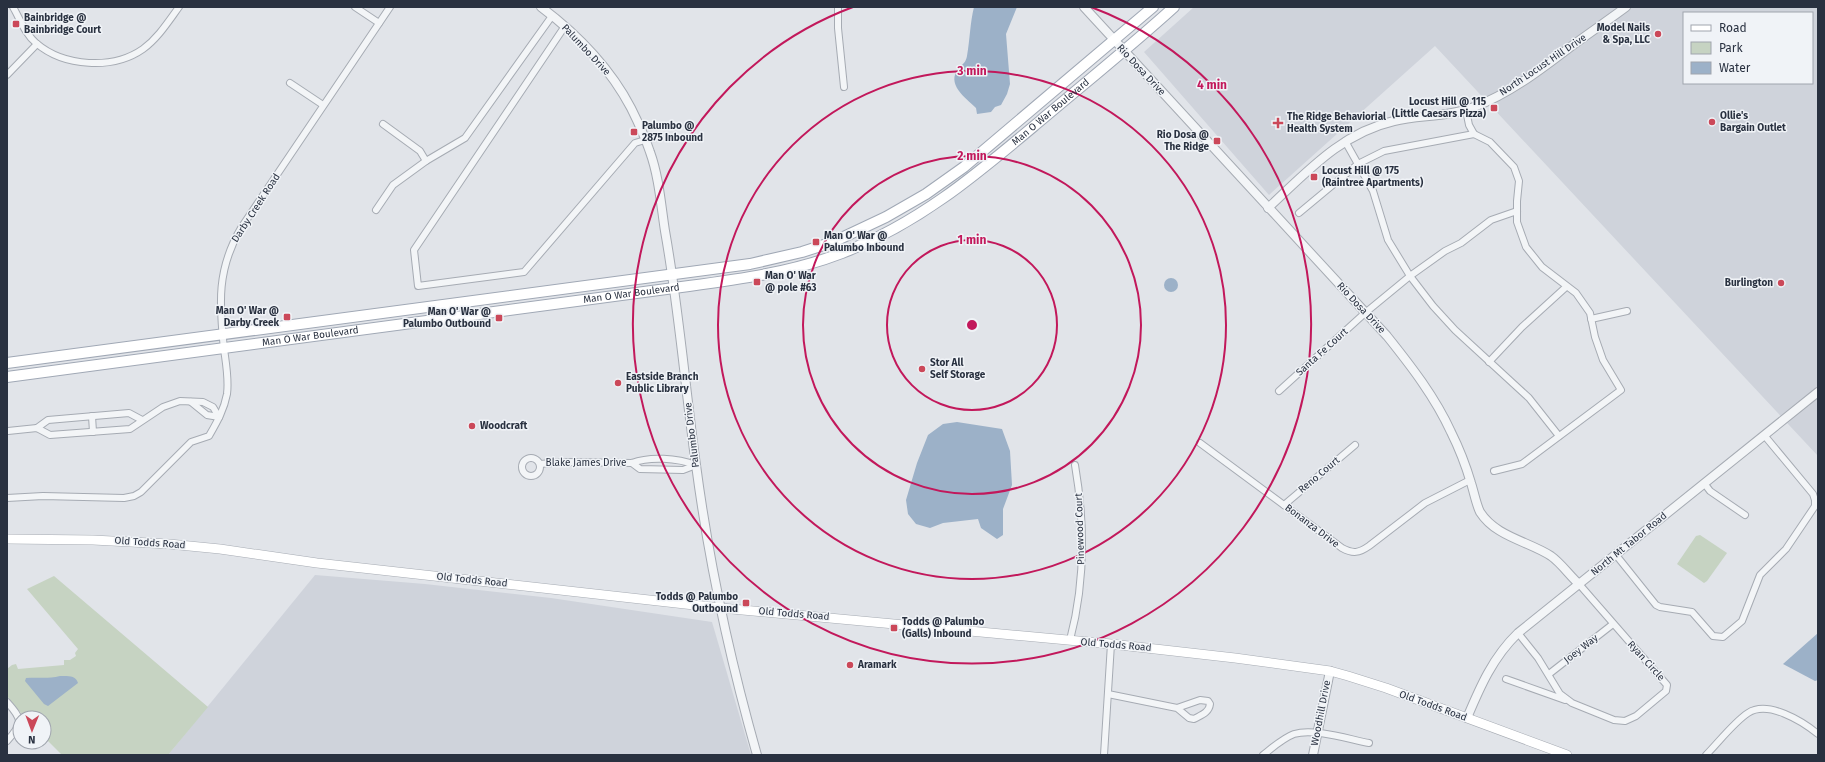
<svg xmlns="http://www.w3.org/2000/svg" width="1825" height="762" font-family="'Fira Sans',sans-serif">
<rect width="100%" height="100%" fill="#e1e4e9"/>
<g fill="#cfd3db" fill-rule="evenodd">
<path d="M 1194,7 L 1818,7 L 1818,456 L 1435,46 L 1269,195 L 1144,52 ZM 1684,13 L 1812,13 L 1812,83 L 1684,83 Z"/>
<polygon points="315,575 425,584 551,598 712,622 751,755 168,755"/>
</g>
<g fill="#c6d3c2">
<polygon points="1700,535 1727,553 1707,581 1704,583 1677,564 1696,536"/>
<polygon points="54,576 208,707 168,755 62,755 44,737 44,718 25,718 7,696 7,669 12,665 16,664 18,669 64,665 64,660 70,660 76,656 75,653 78,649 27,589"/>
</g>
<g fill="#9cb1c8">
<path d="M 974,7 L 1017,7 L 1006,34 L 1010,84 L 1007,94 L 1001,105 L 995,107 L 991,112 L 977,114 L 976,108 C 966,98 945,84 959,68 C 963,64 966,62 967,56 C 970,39 970,23 974,7 Z"/>
<circle cx="1171" cy="285" r="7"/>
<polygon points="957,422 1002,429 1010,451 1012,485 1003,509 1003,535 997,539 981,528 978,519 943,523 930,528 916,524 908,514 906,500 917,463 928,435 943,424"/>
<polygon points="1818,633 1818,680 1815,681 1783,664"/>
<path d="M 60,676 C 67,676 76,675 78,683 L 48,706 L 44,704 L 25,681 L 26,678 C 38,677 48,679 60,676 Z"/>
</g>
<g fill="none" stroke-linecap="round" stroke-linejoin="round">
<g stroke="#a6abb3" stroke-width="8">
<g id="minor">
<path d="M 13,7 C 20,19 25,34 36,43 C 64,67 113,70 143,49 C 158,38 168,22 179,7"/>
<polyline points="355,7 379,23"/>
<polyline points="838,7 838,28 844,87"/>
<polyline points="565,26 414,250 418,286 524,272 635,143 645,140"/>
<polyline points="7,75 37,44"/>
<polyline points="290,83 323,105"/>
<polyline points="1466,110 1469,125 1474,134 1490,142 1514,167 1519,181 1517,201 1517,222 1526,247 1542,267 1576,293 1590,313 1595,337 1603,360 1621,390 1522,464 1494,471"/>
<polyline points="383,124 420,151 426,161"/>
<polyline points="1345,141 1373,191 1388,240 1410,276 1445,251 1461,243 1491,220 1517,211"/>
<polyline points="376,210 393,185 426,161 465,138 552,16"/>
<polyline points="1299,213 1358,164 1384,151 1474,134"/>
<polyline points="1591,319 1627,311"/>
<polyline points="1489,362 1522,327 1566,287"/>
<polyline points="1279,391 1365,313 1410,276 1433,306 1455,330 1529,398 1559,436"/>
<polyline points="191,402 207,415 219,417"/>
<polyline points="92,416 93,432"/>
<polyline points="37,428 48,420 129,413 142,420"/>
<polyline points="8,431 37,428 50,435 130,429 163,407 180,401 203,402 213,407 219,417"/>
<path d="M 1200,443 L 1342,548 C 1353,554 1359,553 1369,546 L 1425,503 L 1470,480"/>
<circle cx="531" cy="467" r="9"/>
<polyline points="632,463 640,469 683,470 696,465"/>
<path d="M 540,464 L 565,462 L 632,463 C 650,456 677,458 696,465"/>
<polyline points="1704,483 1710,491 1745,515"/>
<path d="M 7,498 L 43,496 L 124,498 L 134,496 L 141,492 L 191,442 L 209,436 C 217,422 224,410 227,394 C 229,379 226,364 224,349 C 219,303 217,269 241,228 L 390,7"/>
<polyline points="1284,505 1355,445"/>
<polyline points="1616,555 1656,605 1660,607 1692,612 1713,636 1723,637 1742,621 1760,575 1786,549 1815,506 1815,500 1813,494 1764,435"/>
<polyline points="1518,633 1538,658 1560,694 1572,703 1614,720 1625,721 1636,716 1666,691 1667,685 1579,584"/>
<path d="M 1070,640 C 1085,583 1085,523 1075,465"/>
<polyline points="1549,674 1613,624"/>
<polyline points="1506,679 1565,700"/>
<path d="M 1108,694 L 1177,708 L 1189,718 L 1194,719 C 1201,715 1209,713 1210,704 L 1208,701 L 1200,700 L 1177,708"/>
<path d="M 7,702 C 23,720 23,723 7,741"/>
<polyline points="1104,755 1111,644"/>
<path d="M 1263,755 C 1272,748 1283,738 1294,734 C 1314,728 1348,739 1369,743"/>
<path d="M 1706,755 C 1718,743 1734,722 1748,713 C 1768,700 1802,721 1818,734"/>
</g>
</g>
<g stroke="#a6abb3" stroke-width="10">
<g id="tertiary">
<path d="M 541,7 C 577,34 610,68 631,108 C 638,122 645,137 650,152 C 659,177 661,205 665,231 C 679,309 685,387 696,465 C 709,563 730,660 757,755"/>
<path d="M 1084,7 L 1387,336 C 1411,366 1435,397 1451,432 C 1459,448 1466,466 1471,483 C 1474,492 1476,504 1480,512 C 1496,537 1528,541 1551,556 C 1561,563 1570,576 1579,584"/>
<path d="M 1268,208 C 1306,173 1341,133 1394,121 C 1420,115 1449,117 1474,107 C 1509,94 1540,70 1569,48 C 1588,34 1607,21 1626,7"/>
<path d="M 1467,718 C 1480,687 1493,657 1518,633 L 1818,392"/>
<polyline points="1313,755 1330,671"/>
</g>
</g>
<g stroke="#a6abb3" stroke-width="10">
<polyline id="secondary" points="7,539 93,540 169,544 220,549 317,563 721,608 1111,644 1235,658 1330,671 1348,676 1386,688 1567,755"/>
</g>
<g stroke="#a0a8b5" stroke-width="12">
<g id="primary">
<polyline points="7,363 750,264 802,252 833,242 886,217 926,194 964,167 1153,7"/>
<path id="s1" d="M 7,377 L 689,286 C 741,279 793,272 842,253 C 920,223 978,173 1040,121 C 1085,83 1131,46 1174,7"/>
</g>
</g>
<use href="#minor" stroke="#f3f5f7" stroke-width="6"/>
<use href="#tertiary" stroke="#f3f5f7" stroke-width="8"/>
<use href="#secondary" stroke="#fff" stroke-width="9"/>
<use href="#primary" stroke="#fff" stroke-width="10"/>
</g>
<g fill="none" stroke="#c2185b" stroke-width="2">
<circle cx="972" cy="325" r="85"/>
<circle cx="972" cy="325" r="169"/>
<circle cx="972" cy="325" r="254"/>
<path d="M1091 7A339 339 0 1 1 853 7"/>
</g>
<g fill="#cb4859" stroke="#f0f3f7" stroke-width="1.5">
<rect x="12" y="20" width="8" height="8" rx="2"/>
<circle cx="1658" cy="34" r="4"/>
<rect x="1490" y="104" width="8" height="8" rx="2"/>
<circle cx="1712" cy="122" r="4"/>
<path d="M1276 117h4v4h4v4h-4v4h-4v-4h-4v-4h4z"/>
<rect x="630" y="128" width="8" height="8" rx="2"/>
<rect x="1213" y="137" width="8" height="8" rx="2"/>
<rect x="1310" y="173" width="8" height="8" rx="2"/>
<rect x="812" y="238" width="8" height="8" rx="2"/>
<rect x="753" y="278" width="8" height="8" rx="2"/>
<circle cx="1781" cy="283" r="4"/>
<rect x="283" y="313" width="8" height="8" rx="2"/>
<rect x="495" y="314" width="8" height="8" rx="2"/>
<circle cx="922" cy="369" r="4"/>
<circle cx="618" cy="383" r="4"/>
<circle cx="472" cy="426" r="4"/>
<rect x="742" y="599" width="8" height="8" rx="2"/>
<rect x="890" y="624" width="8" height="8" rx="2"/>
<circle cx="850" cy="665" r="4"/>
</g>
<g text-anchor="middle" dominant-baseline="central" stroke-width="3" stroke-linejoin="round" paint-order="stroke">
<g font-size="10" font-weight="bold" fill="#293140" stroke="#f0f3f7" text-anchor="start">
<text x="24" y="18">Bainbridge @<tspan x="24" dy="12">Bainbridge Court</tspan></text>
<text x="1650" y="28" text-anchor="end">Model Nails<tspan x="1650" dy="12">&amp; Spa, LLC</tspan></text>
<text x="1486" y="102" text-anchor="end">Locust Hill @ 115<tspan x="1486" dy="12">(Little Caesars Pizza)</tspan></text>
<text x="1720" y="116">Ollie's<tspan x="1720" dy="12">Bargain Outlet</tspan></text>
<text x="1287" y="117">The Ridge Behaviorial<tspan x="1287" dy="12">Health System</tspan></text>
<text x="642" y="126">Palumbo @<tspan x="642" dy="12">2875 Inbound</tspan></text>
<text x="1209" y="135" text-anchor="end">Rio Dosa @<tspan x="1209" dy="12">The Ridge</tspan></text>
<text x="1322" y="171">Locust Hill @ 175<tspan x="1322" dy="12">(Raintree Apartments)</tspan></text>
<text x="824" y="236">Man O' War @<tspan x="824" dy="12">Palumbo Inbound</tspan></text>
<text x="765" y="276">Man O' War<tspan x="765" dy="12">@ pole #63</tspan></text>
<text x="1773" y="283" text-anchor="end">Burlington</text>
<text x="279" y="311" text-anchor="end">Man O' War @<tspan x="279" dy="12">Darby Creek</tspan></text>
<text x="491" y="312" text-anchor="end">Man O' War @<tspan x="491" dy="12">Palumbo Outbound</tspan></text>
<text x="930" y="363">Stor All<tspan x="930" dy="12">Self Storage</tspan></text>
<text x="626" y="377">Eastside Branch<tspan x="626" dy="12">Public Library</tspan></text>
<text x="480" y="426">Woodcraft</text>
<text x="738" y="597" text-anchor="end">Todds @ Palumbo<tspan x="738" dy="12">Outbound</tspan></text>
<text x="902" y="622">Todds @ Palumbo<tspan x="902" dy="12">(Galls) Inbound</tspan></text>
<text x="858" y="665">Aramark</text>
</g>
<g font-size="10" fill="#293140" stroke="#f0f3f7">
<text transform="translate(586 50) rotate(47)">Palumbo Drive</text>
<text transform="translate(1543 65) rotate(-34)">North Locust Hill Drive</text>
<text transform="translate(1141 70) rotate(47)">Rio Dosa Drive</text>
<text stroke="none"><textPath href="#s1" startOffset="1098">Man O War Boulevard</textPath></text>
<text transform="translate(256 208) rotate(-57)">Darby Creek Road</text>
<text stroke="none"><textPath href="#s1" startOffset="630">Man O War Boulevard</textPath></text>
<text transform="translate(1361 308) rotate(47)">Rio Dosa Drive</text>
<text stroke="none"><textPath href="#s1" startOffset="306">Man O War Boulevard</textPath></text>
<text transform="translate(1322 352) rotate(-42)">Santa Fe Court</text>
<text transform="translate(692 435) rotate(-97)">Palumbo Drive</text>
<text x="586" y="463">Blake James Drive</text>
<text transform="translate(1319 475) rotate(-40)">Reno Court</text>
<text transform="translate(1312 526) rotate(37)">Bonanza Drive</text>
<text transform="translate(1080 529) rotate(-92)">Pinewood Court</text>
<text transform="translate(150 543) rotate(4)">Old Todds Road</text>
<text transform="translate(1629 544) rotate(-39)">North Mt Tabor Road</text>
<text transform="translate(472 580) rotate(6)">Old Todds Road</text>
<text transform="translate(794 614) rotate(5)">Old Todds Road</text>
<text transform="translate(1116 645) rotate(5)">Old Todds Road</text>
<text transform="translate(1581 649) rotate(-38)">Joey Way</text>
<text transform="translate(1646 661) rotate(48)">Ryan Circle</text>
<text transform="translate(1433 706) rotate(20)">Old Todds Road</text>
<text transform="translate(1321 713) rotate(-79)">Woodhill Drive</text>
</g>
</g>
<circle cx="972" cy="325" r="6" fill="#c2185b" stroke="#f0f3f7" stroke-width="2"/>
<g font-size="12" text-anchor="middle" font-weight="bold" fill="#c2185b" stroke="#f0f3f7" stroke-width="3" stroke-linejoin="round" paint-order="stroke">
<text x="972" y="75">3 min</text>
<text x="1212" y="89">4 min</text>
<text x="972" y="160">2 min</text>
<text x="972" y="244">1 min</text>
</g>
<rect width="1825" height="762" fill="none" stroke="#293140" stroke-width="16"/>
<rect x="1683" y="12" width="130" height="72" fill="#f0f3f7" stroke="#a0a5ae"/>
<rect x="1691" y="25" width="20" height="6" fill="#ffffff" stroke="#a0a5ae"/>
<text x="1719" y="32" font-size="12" fill="#293140">Road</text>
<rect x="1691" y="42" width="20" height="12" fill="#c6d3c2" stroke="#a0a5ae"/>
<text x="1719" y="52" font-size="12" fill="#293140">Park</text>
<rect x="1691" y="62" width="20" height="12" fill="#9cb1c8" stroke="#a0a5ae"/>
<text x="1719" y="72" font-size="12" fill="#293140">Water</text>
<g transform="translate(32 730) rotate(181)"><circle r="19" fill="#f0f3f7" stroke="#a0a5ae"/>
<path d="M0-3L7 15L0 10L-7 15Z" fill="#cb4859"/>
<text y="-6" font-size="11" font-weight="bold" text-anchor="middle" fill="#293140">N</text>
</g>
</svg>
